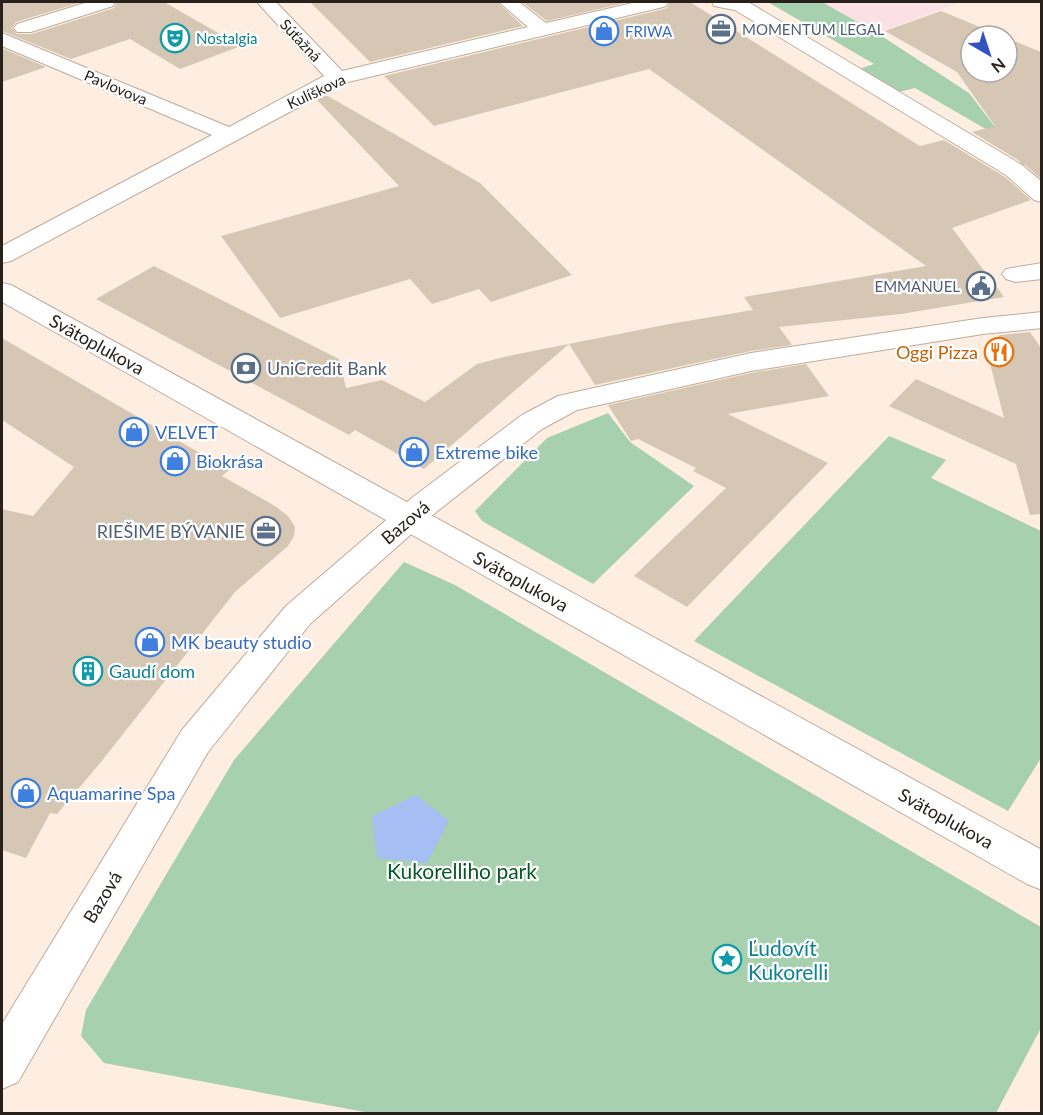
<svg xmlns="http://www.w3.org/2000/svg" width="1043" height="1115" font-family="Lato,sans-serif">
<rect width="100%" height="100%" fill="#feeee1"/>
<polygon fill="#fbe0e5" points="822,2 962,2 877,33"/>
<g fill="#a6d0ae">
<polygon points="768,2 822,2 877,33 969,93 995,127 1041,156 1041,159 1023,165 996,135 915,88 899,92 859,69 874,64"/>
<polygon points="608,413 630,442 694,486 593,584 482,521 475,511 547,438"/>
<polygon points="889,436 946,460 931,478 1041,531 1041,758 1008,811 694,641"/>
<polygon points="404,562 455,585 1041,927 1041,1028 996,1113 370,1113 104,1063 81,1036 86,1010 234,760"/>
</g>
<polygon fill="#a5bff4" points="416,795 449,821 427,863 377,858 372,816"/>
<g fill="#d5c7b3">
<polygon points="2,2 82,2 16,22 12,28 17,34 32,34 114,8 117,2 164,2 241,46 180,69 130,39 71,59 2,31"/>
<polygon points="310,2 497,2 523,26 370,62"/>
<polygon points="522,2 629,2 547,21"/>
<polygon points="670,2 690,2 920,146 944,140 1005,177 1031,200 952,228 1004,297 901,314 779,327 792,345 751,351 595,385 569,344 424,469 355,430 349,435 96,299 154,266 339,359 346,388 382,380 425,402 477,364 508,356 664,325 753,310 744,297 926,266 649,69 434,126 384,76 660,10 667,8"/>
<polygon points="941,11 1002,36 971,36 971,72 1007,72 1007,38 1041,52 1041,179 1023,163 972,132 995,126 957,72 885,31"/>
<polygon points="2,48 46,67 2,82"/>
<polygon points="326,95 480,183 572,275 491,302 479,289 432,304 410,279 280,318 221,236 399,186 317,100"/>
<polygon points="1030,332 1041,348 1041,514 1030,515 1016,464 889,406 916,379 1004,418 987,352 1000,335"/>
<polygon points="2,338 229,470 222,476 275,506 288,516 295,527 294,536 288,546 235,592 101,762 57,814 50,813 26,858 2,850 2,509 33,516 74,467 2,420"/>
<polygon points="806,364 829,396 728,414 828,463 687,607 634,576 726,488 693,471 696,468 638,439 631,441 608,405 751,373"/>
</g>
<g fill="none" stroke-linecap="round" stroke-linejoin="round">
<g stroke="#beab9b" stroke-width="2">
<g id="street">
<polygon points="88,2 115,2 113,6 31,32 17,32 14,28 17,24"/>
<polygon points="257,2 276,2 342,71 528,27 499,2 519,2 546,23 637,2 668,2 666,6 659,8 344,83 11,261 2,263 2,246 212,135 2,46 2,33 229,127 324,76"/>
<polygon points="712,2 748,2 1022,165 1042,182 1042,202 1034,200 1006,175 735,10 714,6"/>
<polygon points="1042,263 1042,279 1015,282 1006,279 1002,274 1006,269"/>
<polygon points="1042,312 1042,328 983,334 751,371 577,410 542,429 435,513 310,624 208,752 18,1082 2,1089 2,1024 182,730 286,606 413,497 522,415 558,396 751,353 983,318"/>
</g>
</g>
<g stroke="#beab9b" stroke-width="2">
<polygon id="secondary" points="2,283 11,285 1042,850 1042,890 1027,884 2,302"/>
</g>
<use href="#street" fill="#fff" fill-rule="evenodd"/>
<use href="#secondary" fill="#fff" fill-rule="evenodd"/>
</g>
<defs>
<g id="office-ring" transform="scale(1.5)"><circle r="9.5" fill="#fff" stroke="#5c6f8a" stroke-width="1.5"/><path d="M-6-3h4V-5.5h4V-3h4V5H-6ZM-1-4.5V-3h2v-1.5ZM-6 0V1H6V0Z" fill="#5c6f8a"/></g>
<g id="shop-ring" transform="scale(1.5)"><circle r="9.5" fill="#fff" stroke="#3f7fe0" stroke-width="1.5"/><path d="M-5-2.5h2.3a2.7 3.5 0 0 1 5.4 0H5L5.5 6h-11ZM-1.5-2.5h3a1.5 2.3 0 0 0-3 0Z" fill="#3f7fe0"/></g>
<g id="theatre-ring" transform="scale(1.5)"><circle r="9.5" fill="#fff" stroke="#0f9aa8" stroke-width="1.5"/><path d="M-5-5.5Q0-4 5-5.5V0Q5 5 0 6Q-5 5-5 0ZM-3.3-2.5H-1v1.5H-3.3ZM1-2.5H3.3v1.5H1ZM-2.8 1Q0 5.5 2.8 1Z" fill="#0f9aa8"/></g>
<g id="civic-ring" transform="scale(1.5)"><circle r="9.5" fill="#fff" stroke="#5c6f8a" stroke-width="1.5"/><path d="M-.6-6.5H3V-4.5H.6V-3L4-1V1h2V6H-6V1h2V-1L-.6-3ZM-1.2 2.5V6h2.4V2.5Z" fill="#5c6f8a"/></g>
<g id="restaurant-ring" transform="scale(1.5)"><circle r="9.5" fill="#fff" stroke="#e8710a" stroke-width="1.5"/><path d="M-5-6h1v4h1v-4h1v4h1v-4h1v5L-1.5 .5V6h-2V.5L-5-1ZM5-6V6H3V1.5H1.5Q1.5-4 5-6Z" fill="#e8710a"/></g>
<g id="bank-ring" transform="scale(1.5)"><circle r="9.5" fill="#fff" stroke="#5c6f8a" stroke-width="1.5"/><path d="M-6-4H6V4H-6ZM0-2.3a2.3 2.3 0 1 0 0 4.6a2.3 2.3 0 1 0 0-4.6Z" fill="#5c6f8a"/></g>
<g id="building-ring" transform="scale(1.5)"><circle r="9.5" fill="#fff" stroke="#0f9aa8" stroke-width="1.5"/><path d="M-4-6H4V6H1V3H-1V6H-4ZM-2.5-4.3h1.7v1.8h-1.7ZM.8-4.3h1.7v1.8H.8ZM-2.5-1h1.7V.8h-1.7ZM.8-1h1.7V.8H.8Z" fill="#0f9aa8"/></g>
<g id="sight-ring" transform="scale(1.5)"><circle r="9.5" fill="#fff" stroke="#0f9aa8" stroke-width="1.5"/><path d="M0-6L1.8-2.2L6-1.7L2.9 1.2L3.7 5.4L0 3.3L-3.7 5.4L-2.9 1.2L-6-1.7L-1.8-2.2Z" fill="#0f9aa8"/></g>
</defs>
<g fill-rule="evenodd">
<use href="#office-ring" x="721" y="29"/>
<use href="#shop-ring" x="604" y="31"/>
<use href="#theatre-ring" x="175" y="38"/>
<use href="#civic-ring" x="981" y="286"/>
<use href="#restaurant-ring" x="999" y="352"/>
<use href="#bank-ring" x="246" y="368"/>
<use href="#shop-ring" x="134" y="432"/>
<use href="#shop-ring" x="414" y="452"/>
<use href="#shop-ring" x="175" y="461"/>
<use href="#office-ring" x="266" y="531"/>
<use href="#shop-ring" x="150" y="642"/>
<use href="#building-ring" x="88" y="671"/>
<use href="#shop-ring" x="26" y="793"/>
<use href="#sight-ring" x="727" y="959"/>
</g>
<g text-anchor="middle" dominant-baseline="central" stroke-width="4.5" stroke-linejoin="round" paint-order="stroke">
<g font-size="15" fill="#4e5e75" stroke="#fff" text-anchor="start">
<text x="742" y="29">MOMENTUM LEGAL</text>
<text x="960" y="286" text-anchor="end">EMMANUEL</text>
</g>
<g font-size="15" fill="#366cbe" stroke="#fff" text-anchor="start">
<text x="625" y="31">FRIWA</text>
</g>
<g font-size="15" fill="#0d838f" stroke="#fff" text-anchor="start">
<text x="196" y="38">Nostalgia</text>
</g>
<g font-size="15" fill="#28211b" stroke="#fff">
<text transform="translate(301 40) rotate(47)">Súťažná</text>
<text transform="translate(116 87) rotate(23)">Pavlovova</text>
<text transform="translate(316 91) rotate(-25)">Kulíškova</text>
</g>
<g font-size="18" fill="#28211b" stroke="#fff">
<text transform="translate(97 344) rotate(29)">Svätoplukova</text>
<text transform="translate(405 522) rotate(-40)">Bazová</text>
<text transform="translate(521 581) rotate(29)">Svätoplukova</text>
<text transform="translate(946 818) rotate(29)">Svätoplukova</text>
<text transform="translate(102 897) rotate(-59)">Bazová</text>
</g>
<g font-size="18" fill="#c56008" stroke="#fff" text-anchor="end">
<text x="978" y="352">Oggi Pizza</text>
</g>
<g font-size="18" fill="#4e5e75" stroke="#fff" text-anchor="start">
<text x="267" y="368">UniCredit Bank</text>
<text x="245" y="531" text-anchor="end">RIEŠIME BÝVANIE</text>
</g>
<g font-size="18" fill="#366cbe" stroke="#fff" text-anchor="start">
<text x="155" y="432">VELVET</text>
<text x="435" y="452">Extreme bike</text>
<text x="196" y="461">Biokrása</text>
<text x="171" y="642">MK beauty studio</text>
<text x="47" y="793">Aquamarine Spa</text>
</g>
<g font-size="18" fill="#0d838f" stroke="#fff" text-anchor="start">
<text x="109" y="671">Gaudí dom</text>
</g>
<g font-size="21" fill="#065a27" stroke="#fff">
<text x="462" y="870">Kukorelliho park</text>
</g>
<g font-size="21" fill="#0d838f" stroke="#fff" text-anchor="start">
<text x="748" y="947">Ľudovít<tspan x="748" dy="24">Kukorelli</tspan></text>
</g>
</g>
<rect width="1043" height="1115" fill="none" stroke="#28211b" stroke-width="6"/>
<g transform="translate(989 54) rotate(141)"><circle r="28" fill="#ffffff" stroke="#a9a6a4" stroke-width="1.5"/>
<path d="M0-4.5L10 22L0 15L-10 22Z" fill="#3352c3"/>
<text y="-9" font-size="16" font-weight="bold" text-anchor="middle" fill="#28211b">N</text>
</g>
</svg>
